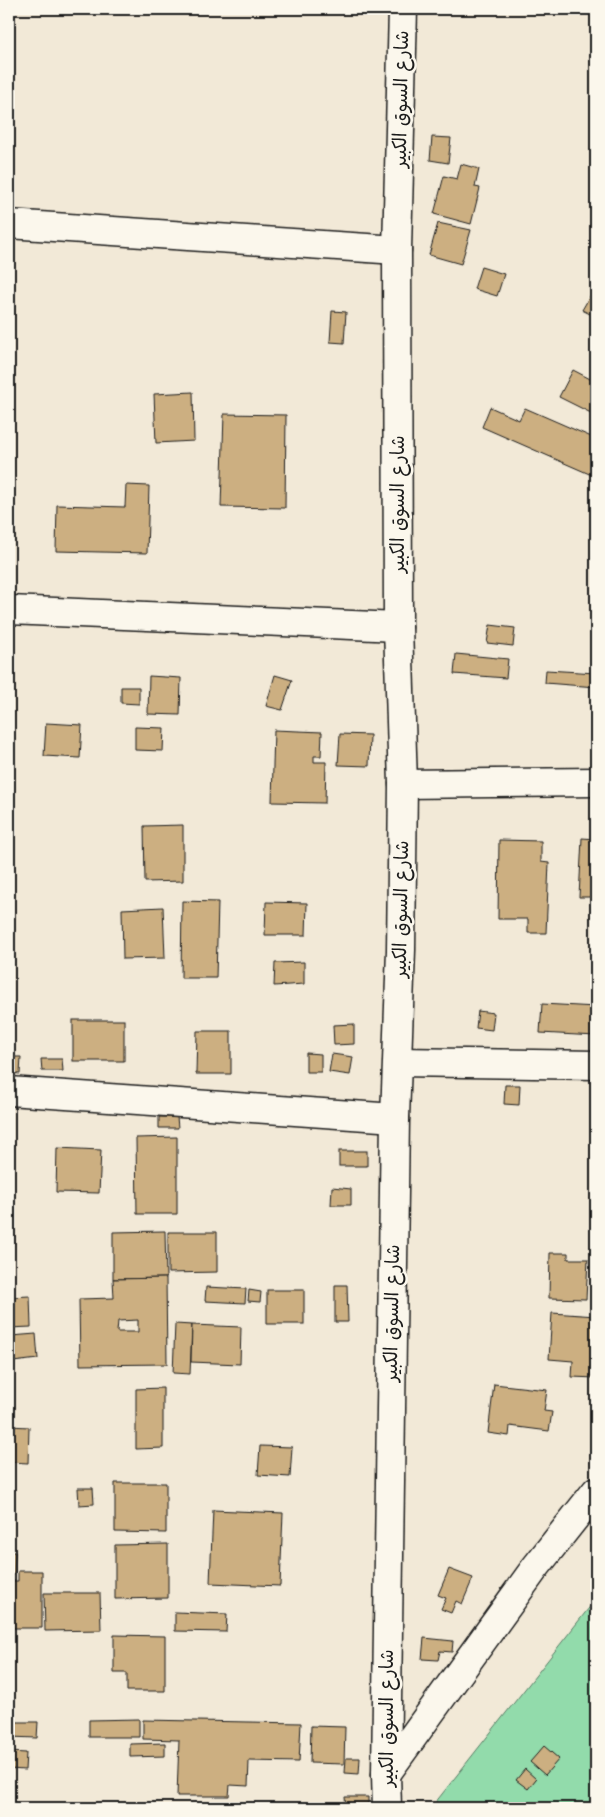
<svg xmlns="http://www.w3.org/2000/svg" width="605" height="1817" font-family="'Comic Neue','Playpen Sans Arabic',sans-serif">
<rect width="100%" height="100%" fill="#f2e9d7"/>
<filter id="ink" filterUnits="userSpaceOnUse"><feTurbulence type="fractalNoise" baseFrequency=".02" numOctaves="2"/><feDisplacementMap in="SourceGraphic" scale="10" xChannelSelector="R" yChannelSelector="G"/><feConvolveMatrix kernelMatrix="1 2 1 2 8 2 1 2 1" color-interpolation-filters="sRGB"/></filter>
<g filter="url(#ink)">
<polygon fill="#92dbab" stroke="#577c64" points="596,1599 596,1808 431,1808"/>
<g fill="#ccaf81" stroke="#1c1c1c" fill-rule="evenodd">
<polygon points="432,137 451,138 448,163 430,160"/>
<polygon points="461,164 479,169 475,187 480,188 471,224 434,214 444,176 457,179"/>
<polygon points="438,223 471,230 461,264 429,255"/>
<polygon points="481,267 504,274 497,296 474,289"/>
<polygon points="593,291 596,292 596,317 582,310"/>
<polygon points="332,311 346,312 344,343 330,342"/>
<polygon points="573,370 596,382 596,404 591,413 559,397"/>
<polygon points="193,392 194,441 156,443 154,394"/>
<polygon points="490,407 519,420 525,408 596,439 596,470 594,476 482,427"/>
<polygon points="224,414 286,415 285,508 221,507"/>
<polygon points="126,485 149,486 147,553 56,551 57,505 125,507"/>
<polygon points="490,625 515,628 513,646 487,643"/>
<polygon points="456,654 508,659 506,678 454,674"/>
<polygon points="546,670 596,673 596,687 545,683"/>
<polygon points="275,675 292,680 282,710 266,706"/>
<polygon points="149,676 181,678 180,715 148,714"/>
<polygon points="121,687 139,687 139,704 121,703"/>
<polygon points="46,723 82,725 80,758 44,756"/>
<polygon points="135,727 164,728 163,751 135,750"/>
<polygon points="274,730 322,732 321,756 314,756 314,762 326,762 325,803 272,802"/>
<polygon points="340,734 370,735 369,766 338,765"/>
<polygon points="183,825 183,881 145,882 144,826"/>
<polygon points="582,838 596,839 596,897 579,897"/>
<polygon points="499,840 541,841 541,862 549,863 546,933 528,933 528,919 498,919"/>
<polygon points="182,901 218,902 216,978 181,978"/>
<polygon points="266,902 307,903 306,935 265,935"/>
<polygon points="163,907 165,958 123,959 122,909"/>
<polygon points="304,962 304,984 274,986 275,963"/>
<polygon points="542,1004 596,1007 596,1036 540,1033"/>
<polygon points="478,1011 494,1013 492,1030 476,1028"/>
<rect x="73" y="1020" width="51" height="41"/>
<polygon points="354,1024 354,1044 334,1045 333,1025"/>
<polygon points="197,1031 231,1031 231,1074 196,1074"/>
<polygon points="306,1053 321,1054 321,1072 306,1072"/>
<polygon points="332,1054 353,1057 350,1075 329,1072"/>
<polygon points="9,1057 21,1057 20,1074 9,1073"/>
<polygon points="41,1059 62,1059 63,1071 42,1071"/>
<polygon points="505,1085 520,1085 519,1105 504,1104"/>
<polygon points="159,1117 177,1117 178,1128 159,1128"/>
<polygon points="177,1137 177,1214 137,1214 136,1138"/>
<polygon points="57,1148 101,1150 99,1193 56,1192"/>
<rect x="339" y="1151" width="28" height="15"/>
<polygon points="332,1187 351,1189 351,1205 331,1205"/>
<polygon points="165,1231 166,1278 113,1279 113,1232"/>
<polygon points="168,1232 217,1232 217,1272 168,1273"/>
<polygon points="550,1253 568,1253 568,1259 588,1259 586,1299 549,1298"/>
<path d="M 166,1278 L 167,1364 L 80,1365 L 79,1299 L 114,1298 L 113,1279 ZM 138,1320 L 138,1332 L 117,1332 L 118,1321 Z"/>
<polygon points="335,1285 347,1285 348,1322 335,1322"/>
<polygon points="206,1287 246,1289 245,1303 205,1301"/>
<polygon points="249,1290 261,1292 260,1302 248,1301"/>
<rect x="267" y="1290" width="37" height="34"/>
<polygon points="30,1296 31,1327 9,1328 9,1297"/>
<polygon points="552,1313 596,1316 596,1378 572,1377 573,1361 549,1359"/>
<polygon points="175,1324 192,1325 190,1374 173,1373"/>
<polygon points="192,1325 241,1327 240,1364 191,1362"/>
<polygon points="36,1334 38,1359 13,1362 11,1336"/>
<polygon points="494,1384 547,1390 544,1411 552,1412 549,1431 510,1426 509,1436 488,1433"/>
<polygon points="163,1388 163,1448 136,1449 136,1389"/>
<polygon points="9,1426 29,1427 28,1463 9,1462"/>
<polygon points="260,1446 292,1447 290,1477 258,1475"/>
<polygon points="115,1483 166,1483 166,1533 115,1532"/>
<polygon points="78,1488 93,1488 94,1504 79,1505"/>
<polygon points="213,1510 283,1513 280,1586 210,1583"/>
<polygon points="168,1544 168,1598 115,1599 115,1545"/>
<polygon points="9,1552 15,1552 14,1575 9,1575"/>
<polygon points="449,1569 473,1578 462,1604 456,1601 451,1613 441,1609 446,1598 438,1595"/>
<polygon points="18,1571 42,1571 42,1628 9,1628 9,1581 18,1581"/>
<polygon points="44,1593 100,1593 101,1630 45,1631"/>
<polygon points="175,1612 227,1614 226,1632 175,1631"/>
<polygon points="114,1635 165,1636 165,1691 127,1691 127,1673 114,1673"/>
<polygon points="424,1638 453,1641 452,1652 440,1651 438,1660 422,1659"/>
<polygon points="139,1719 139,1737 89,1737 89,1720"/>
<polygon points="143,1720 301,1723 299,1762 249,1761 248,1786 230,1785 229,1796 177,1796 179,1740 143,1739"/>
<polygon points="9,1722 38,1722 37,1738 9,1737"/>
<polygon points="311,1726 345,1727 344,1764 310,1763"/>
<polygon points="165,1743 165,1756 130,1757 130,1744"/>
<polygon points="544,1746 559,1759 545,1775 530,1762"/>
<polygon points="9,1752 26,1753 25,1770 9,1769 9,1776"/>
<polygon points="346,1758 360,1758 359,1774 345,1773"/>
<polygon points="525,1769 536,1779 528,1789 516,1780"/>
<polygon points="345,1797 368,1797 368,1808 346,1808"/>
</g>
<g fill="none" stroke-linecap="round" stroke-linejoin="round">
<g stroke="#1c1c1c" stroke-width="31">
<g id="street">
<polyline points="9,224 397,250"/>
<polyline points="9,610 398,627"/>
<polyline points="403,784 596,782"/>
<polyline points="398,1062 596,1065"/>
<polyline points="9,1091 395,1118"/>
<polyline points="386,1774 535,1568 596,1491"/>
</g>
</g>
<g stroke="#1c1c1c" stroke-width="31">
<polyline id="secondary" points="387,1808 386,1774 395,1118 401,950 403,784 398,627 397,250 403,9"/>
</g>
<use href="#street" stroke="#fbf7ec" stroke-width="28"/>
<use href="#secondary" stroke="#fbf7ec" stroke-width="28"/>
</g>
</g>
<g text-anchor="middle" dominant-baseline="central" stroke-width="5" stroke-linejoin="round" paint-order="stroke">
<g font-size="19" fill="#1c1c1c" stroke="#fbf7ec">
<text transform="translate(401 99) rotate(-89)">شارع السوق الكبير</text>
<text transform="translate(398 504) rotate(-90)">شارع السوق الكبير</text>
<text transform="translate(401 909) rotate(-89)">شارع السوق الكبير</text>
<text transform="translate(392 1313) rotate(-89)">شارع السوق الكبير</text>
<text transform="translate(387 1718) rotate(-90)">شارع السوق الكبير</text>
</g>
</g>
<rect width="605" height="1817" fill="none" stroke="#fbf7ec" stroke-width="30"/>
<rect x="15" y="15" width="575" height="1787" fill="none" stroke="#1c1c1c" stroke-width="2" filter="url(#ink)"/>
</svg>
